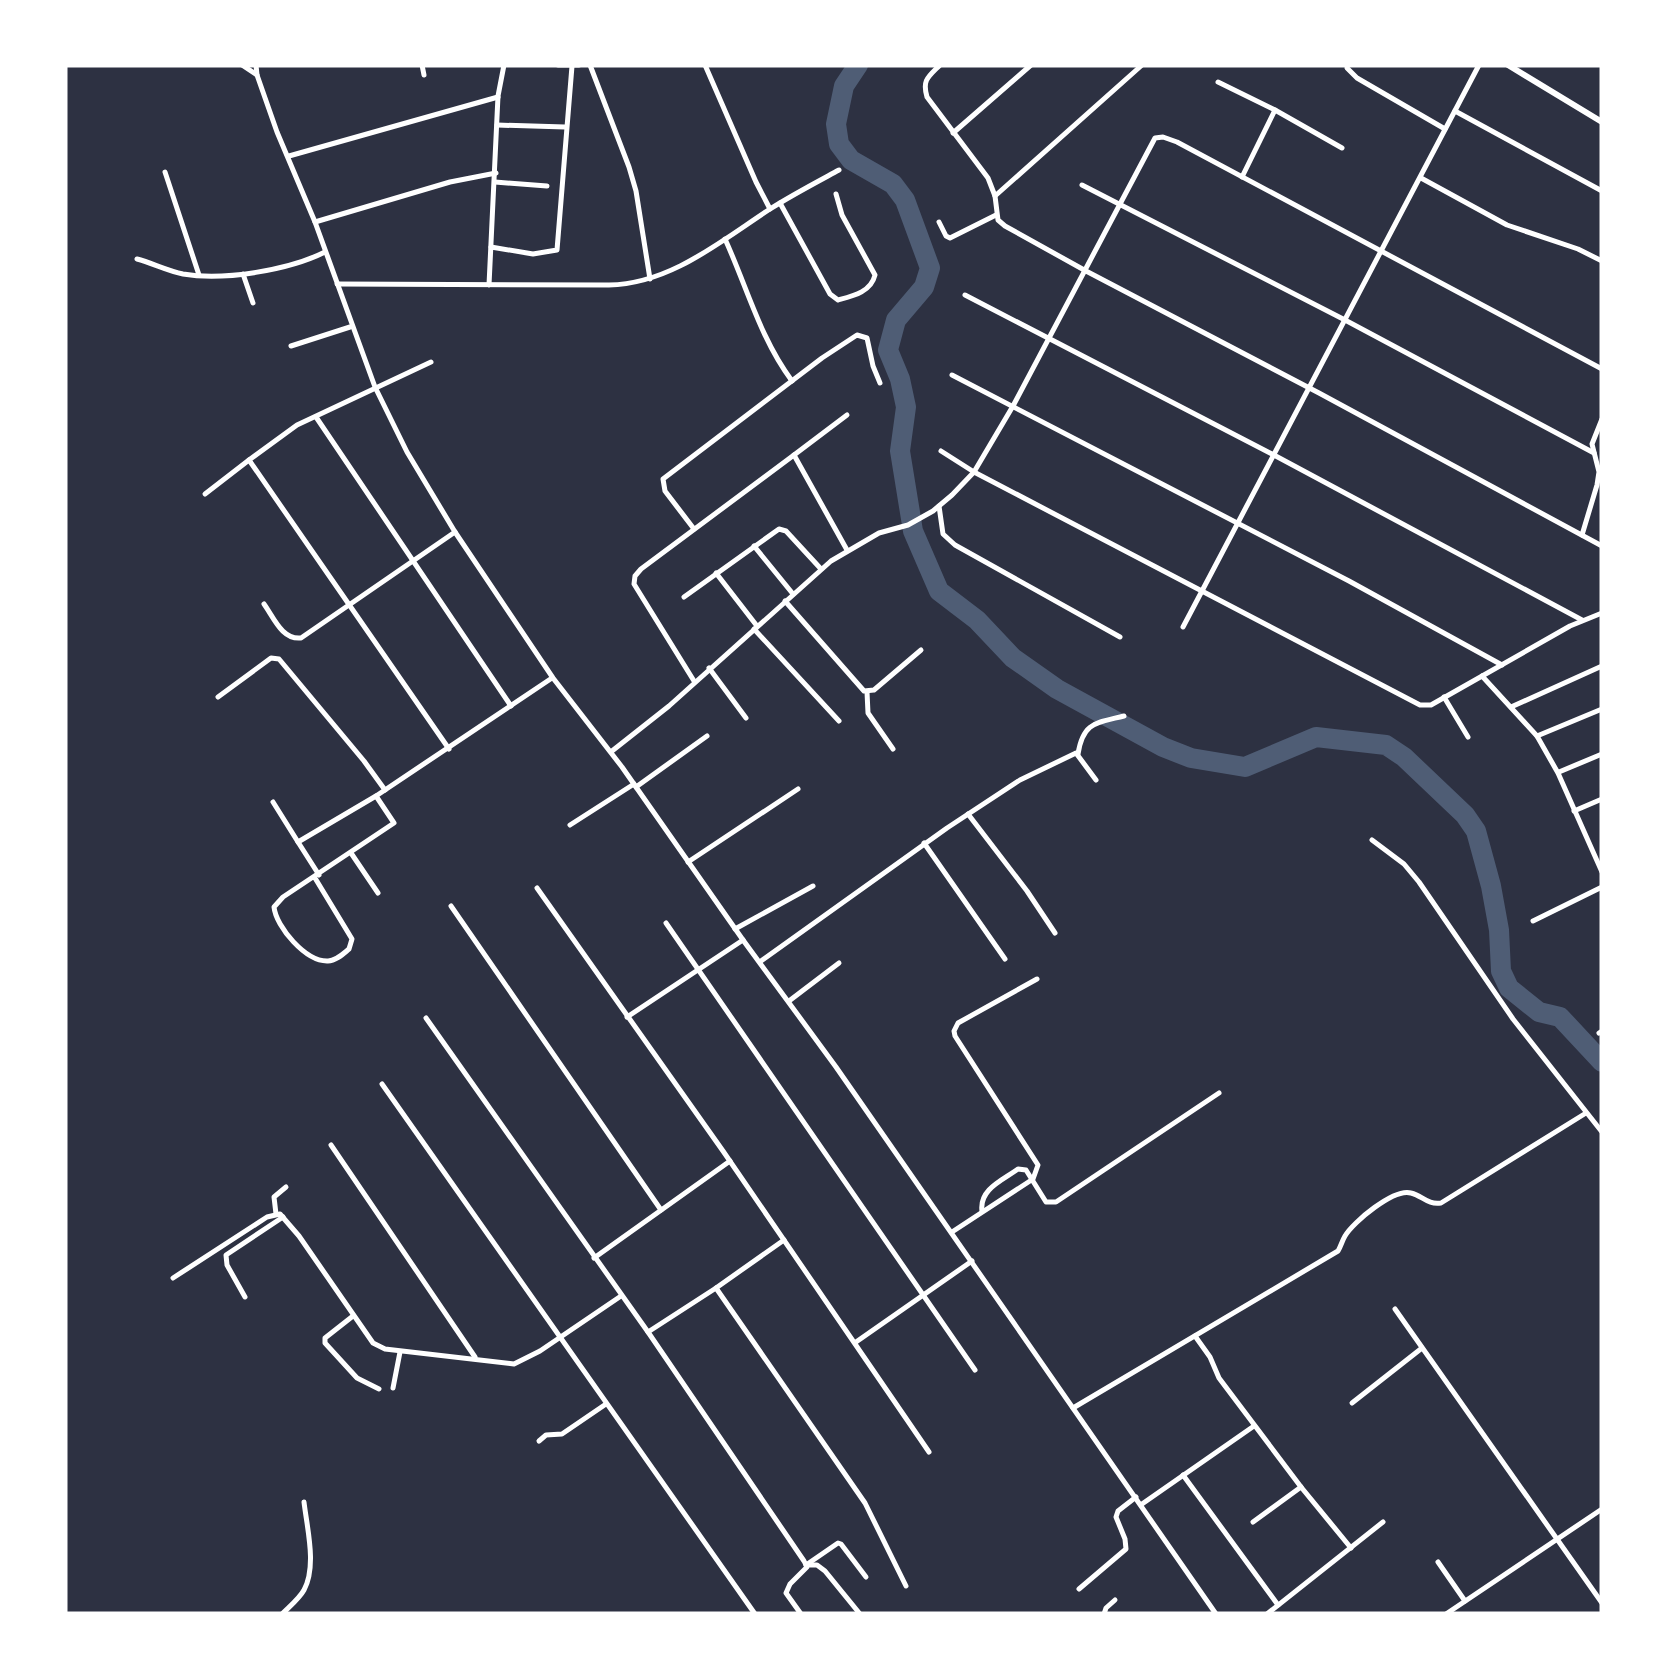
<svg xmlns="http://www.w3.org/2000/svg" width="1667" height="1679" font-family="Arial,sans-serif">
<rect width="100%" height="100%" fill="#2d3142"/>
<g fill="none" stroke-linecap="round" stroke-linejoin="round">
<polyline stroke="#4f5d75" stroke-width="20" points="858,65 844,86 836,124 839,144 851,160 893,184 905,200 930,268 924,287 896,320 888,350 900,379 906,407 900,451 913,531 939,591 977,620 1013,658 1057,689 1163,747 1191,758 1245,767 1316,737 1386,745 1404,757 1465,815 1476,831 1491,886 1499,930 1501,971 1509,988 1539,1012 1560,1017 1602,1062"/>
<g stroke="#fff" stroke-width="5">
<polyline points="242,65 257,75"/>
<polyline points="256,65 257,75 277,132 315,222 375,387 407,452 455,532 553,678 622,767 743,940 836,1067 1216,1614"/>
<polyline points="422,65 424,75"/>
<polyline points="558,65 579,65"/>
<polyline points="590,65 629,167 636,191 650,279"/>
<polyline points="705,65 756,182 770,209"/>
<path d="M 940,65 C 928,77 922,80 927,97 L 988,178 L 995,196 L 998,220 L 1005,226 L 1086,271 L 1319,393 L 1602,546"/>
<polyline points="1347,68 1357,78 1445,129"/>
<polyline points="1218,82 1275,110 1342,148"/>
<polyline points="1455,111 1602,191"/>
<polyline points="497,125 565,127"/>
<polyline points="953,133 1031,65"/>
<polyline points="289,156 498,97"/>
<polyline points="165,172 199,275"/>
<polyline points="1242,177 1275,110"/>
<polyline points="1421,178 1507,225 1578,249 1602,261"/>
<polyline points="495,182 547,186"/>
<polyline points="1082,185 1345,320 1594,453"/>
<polyline points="995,196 1142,65"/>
<path d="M 780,203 L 830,294 L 838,300 C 853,296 871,292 875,275 L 842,215 L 836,194"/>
<polyline points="315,222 450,182 496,173"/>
<polyline points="939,222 946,236 950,238 996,215"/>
<path d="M 725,239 C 747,287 760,338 792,381"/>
<polyline points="491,247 533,254 557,250 572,66"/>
<path d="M 137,259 C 152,263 168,271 183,274 C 224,281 289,270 325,252"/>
<polyline points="243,274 253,303"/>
<path d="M 337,284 L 609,285 C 670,284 721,241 770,209 C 792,195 815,183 839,170"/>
<polyline points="489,285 498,96 504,65"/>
<polyline points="965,295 1272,454 1582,620"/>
<polyline points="291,346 350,327"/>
<polyline points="431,362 297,425 249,460 449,749"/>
<polyline points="952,375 1349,581 1502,665"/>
<polyline points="316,417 511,706"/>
<polyline points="941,451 974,472 1420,705 1431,705 1570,626 1602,613"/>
<polyline points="794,455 847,415"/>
<polyline points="205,494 249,460"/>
<polyline points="939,506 943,534 955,545 1120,637"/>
<polyline points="694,529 665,491 663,479 822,358 857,335 867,338 873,366 880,383"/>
<polyline points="1582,535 1597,485 1599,472 1592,444 1602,419"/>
<polyline points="754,546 793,594"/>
<polyline points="716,573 757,626"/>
<polyline points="684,597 779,529 786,531 821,569"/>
<polyline points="785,601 864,691 874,690 921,650"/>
<path d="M 264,604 C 274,618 282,640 301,638 L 455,532"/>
<polyline points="1183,627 1479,65"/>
<polyline points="754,629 839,721"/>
<polyline points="709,668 746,718"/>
<polyline points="1482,676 1537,736 1558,773 1602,872"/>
<polyline points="694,681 634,584 635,576 641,569 794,455 847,550"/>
<polyline points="867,692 868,713 893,749"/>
<polyline points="218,697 271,658 279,659 364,761 385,790"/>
<polyline points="1444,697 1468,737"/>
<polyline points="1511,707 1602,666"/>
<polyline points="1537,736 1602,709"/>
<polyline points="612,751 669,706 831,561 879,533 908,525 933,511 952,495 974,472 1013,406 1155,138 1163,137 1177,142 1602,369"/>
<path d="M 1078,754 C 1083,722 1096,723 1124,716"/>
<polyline points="1559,772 1602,754"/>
<polyline points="636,787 707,736"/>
<polyline points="273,802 298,842"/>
<polyline points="1574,811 1602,799"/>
<polyline points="968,814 1027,891 1055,933"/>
<polyline points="570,825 634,784"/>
<polyline points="1372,840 1404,864 1419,882 1513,1019 1602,1132"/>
<polyline points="924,843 1005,959"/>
<polyline points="351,853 378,893"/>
<polyline points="688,862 798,789"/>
<polyline points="319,875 298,842 376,796 552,678"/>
<path d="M 315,878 L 352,939 L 349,949 C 343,954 336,961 328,961 C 306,962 276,927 274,907 L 283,897 L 394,823 L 376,796"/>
<polyline points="537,888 723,1151 929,1452"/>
<polyline points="451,906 661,1210"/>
<polyline points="1533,921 1602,887"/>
<polyline points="666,923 975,1370"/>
<polyline points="735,929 813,886"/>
<polyline points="761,961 947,828 1020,780 1076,753 1096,780"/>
<polyline points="789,1001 839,963"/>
<polyline points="627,1017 743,940"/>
<polyline points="426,1018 648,1332 804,1561 807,1567 790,1584 786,1593 801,1614"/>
<polyline points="1599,1033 1602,1031"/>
<polyline points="382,1084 755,1614"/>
<polyline points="331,1145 475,1357"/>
<path d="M 982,1211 C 979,1189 1003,1180 1018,1169 L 1026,1170 L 1046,1202 L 1056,1202 L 1219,1093"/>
<polyline points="276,1214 274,1197 286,1187"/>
<polyline points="952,1232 1033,1179 1038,1165 955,1036 954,1031 958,1023 1037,979"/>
<polyline points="594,1258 730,1161"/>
<polyline points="173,1278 267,1217 280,1214 299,1236 373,1343 385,1349 514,1364 540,1351 621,1296"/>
<polyline points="716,1288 865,1503 906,1586"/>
<polyline points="245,1297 227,1265 226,1255 283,1217"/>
<polyline points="1395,1309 1602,1603"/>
<polyline points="353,1316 325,1338 325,1343 357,1378 379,1389"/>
<polyline points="648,1332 716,1288 784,1240"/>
<polyline points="1195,1336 1210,1357 1219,1378 1301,1487 1351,1548"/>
<polyline points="856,1342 972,1261"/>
<polyline points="393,1388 400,1352"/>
<polyline points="1352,1403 1422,1348"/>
<path d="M 1073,1408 L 1338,1251 C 1341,1246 1342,1241 1345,1236 C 1353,1222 1394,1188 1411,1193 C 1423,1196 1427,1205 1441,1203 L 1586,1113"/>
<polyline points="539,1441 546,1435 562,1434 606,1404"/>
<polyline points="1183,1475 1278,1605"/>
<polyline points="1142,1504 1254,1426"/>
<polyline points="1253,1522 1301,1487"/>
<polyline points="1438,1562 1465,1601"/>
<polyline points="806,1565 838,1543 841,1544 866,1577"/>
<polyline points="810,1565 817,1565 825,1571 860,1614"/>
<polyline points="1079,1589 1126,1549 1125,1539 1116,1517 1118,1511 1136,1497"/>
<path d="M 282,1614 C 290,1606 299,1599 304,1590 C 317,1566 307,1528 304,1502"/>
<polyline points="1104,1614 1106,1608 1115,1600"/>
<polyline points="1267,1614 1383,1522"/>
<polyline points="1446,1614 1602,1509"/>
</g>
<polyline stroke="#fff" stroke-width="6" points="1508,65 1602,122"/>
</g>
<rect width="1667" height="1679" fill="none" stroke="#ffffff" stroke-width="135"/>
</svg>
